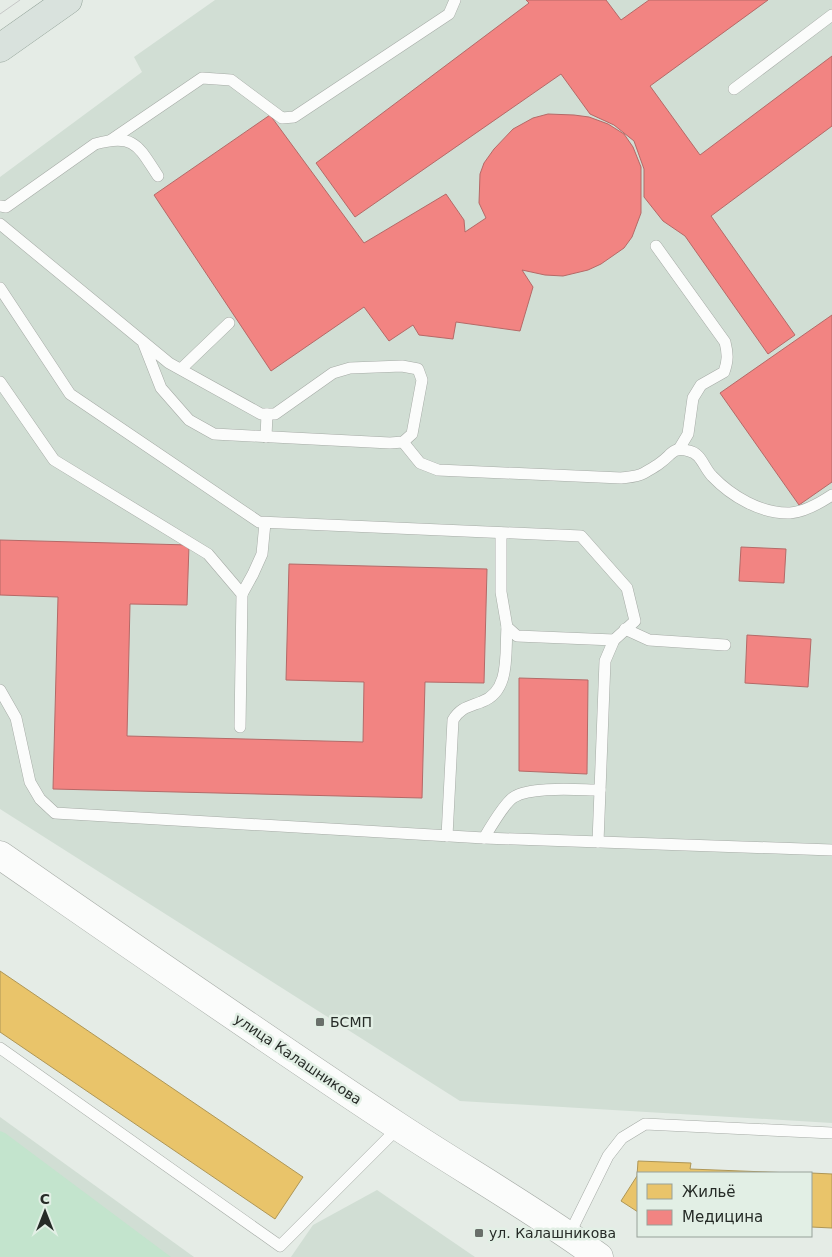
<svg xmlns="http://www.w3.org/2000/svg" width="832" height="1257" font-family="'DejaVu Sans',sans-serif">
<rect width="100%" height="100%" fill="#e5ece6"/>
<g fill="#d1ded4">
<polygon points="215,0 832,0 832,1123 460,1101 0,809 0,177 142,72 134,57"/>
<polygon points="0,1117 194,1257 0,1257"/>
<polygon points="377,1190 475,1257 291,1257 313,1225"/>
</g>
<polygon fill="#c3e4cd" points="0,1131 5,1133 171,1257 0,1257"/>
<g fill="#e9c46a" stroke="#ae9656">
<polygon points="0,971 303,1177 275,1219 0,1032"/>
<polygon points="638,1161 691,1163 690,1169 792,1173 638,1173 638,1212 621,1201 637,1176"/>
<polygon points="811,1173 832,1174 832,1228 811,1227"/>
</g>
<g fill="#f28482" stroke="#b56967">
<polygon points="526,0 606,0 621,20 649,0 768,0 650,86 700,155 832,56 832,126 711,216 795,335 768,354 685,236 663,221 644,197 644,169 634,141 614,125 590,114 561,74 355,217 316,163 529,3"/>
<polygon points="548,114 574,115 589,117 608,124 624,134 633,147 641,167 641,213 632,237 624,248 601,264 588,270 563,276 545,275 522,270 533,287 520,331 456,322 453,339 419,335 413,325 389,341 364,307 271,371 154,195 270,115 364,243 446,194 464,220 465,232 486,218 479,203 480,174 484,163 494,149 513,129 533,118"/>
<polygon points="832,315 832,482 799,505 720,393"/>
<polygon points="0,540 189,545 187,605 130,604 127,736 363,742 364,682 286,680 289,564 487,569 484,683 425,682 422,798 53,789 58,597 0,595"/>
<polygon points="741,547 786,549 784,583 739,581"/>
<polygon points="747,635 811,639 808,687 745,683"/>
<polygon points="519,678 588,680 587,774 519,771"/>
</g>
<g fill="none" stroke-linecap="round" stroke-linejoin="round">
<g stroke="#a6aba6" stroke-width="12">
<g id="lane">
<polyline points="734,89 832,15"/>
<polyline points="111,140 202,78 231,80 282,118 294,117 449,14 455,0"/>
<path d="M 0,206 L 6,207 L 95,144 C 135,133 138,146 158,176"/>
<polyline points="0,224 169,363 261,414 275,414 333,373 350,368 402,366 418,369 422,380 412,434 403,442 390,443 214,434 189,420 161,388 143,342"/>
<path d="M 656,246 L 725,342 C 728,354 728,361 724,372 L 701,385 L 693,398 L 688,434 L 679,449"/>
<polyline points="0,288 70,394 259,522 581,536 627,588 635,621 614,640 605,661 598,842"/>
<polyline points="181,369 229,323"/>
<polyline points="0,382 54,460 208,554 242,594 240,727"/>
<polyline points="266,437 267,414"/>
<path d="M 403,442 L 420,463 L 438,470 L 621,478 C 629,477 637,477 644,473 C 649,470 655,467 660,463 C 672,455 672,446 689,451 C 701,453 704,468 712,476 C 731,496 761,514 790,513 C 804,512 820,503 832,495"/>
<polyline points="501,533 501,592 507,627 517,636 614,640"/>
<polyline points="242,594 253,574 262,554 265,523"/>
<polyline points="625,629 649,640 725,645"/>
<polyline points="0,690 16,718 30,782 40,799 55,813 484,838 832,850"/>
<path d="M 447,836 L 453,720 C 460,708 468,707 481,702 C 511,692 505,653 507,627"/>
<path d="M 484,838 C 490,828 505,802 514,797 C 532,786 579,790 600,790"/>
<polyline points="0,1048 280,1246 399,1127"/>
<polyline points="569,1235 608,1156 622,1138 645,1124 832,1133"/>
</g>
</g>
<g stroke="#a6aba6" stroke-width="29">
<path id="secondary" d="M 0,855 C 133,947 265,1039 399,1127 C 466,1171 535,1210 599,1257"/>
</g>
<g stroke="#8e9e94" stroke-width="29">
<polyline id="primary" points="0,48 68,0"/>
</g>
<use href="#lane" stroke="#fbfcfb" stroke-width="11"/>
<use href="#secondary" stroke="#fbfcfb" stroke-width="28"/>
<use href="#primary" stroke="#d9e2dd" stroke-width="28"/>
<polyline stroke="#c6c8c7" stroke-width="1" points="0,14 20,0"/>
</g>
<g fill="#696f6a" stroke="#e2efe5" stroke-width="2">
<rect x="315" y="1017" width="10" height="10" rx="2.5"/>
<rect x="474" y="1228" width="10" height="10" rx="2.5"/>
</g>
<g text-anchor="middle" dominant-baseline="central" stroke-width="5" stroke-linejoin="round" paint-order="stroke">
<g font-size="14" fill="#262b27" stroke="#e2efe5" text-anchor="start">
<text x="330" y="1022">БСМП</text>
<text x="489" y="1233">ул. Калашникова</text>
</g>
<g font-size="14" fill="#262b27" stroke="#e2efe5">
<text transform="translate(298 1059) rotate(34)">улица Калашникова</text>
</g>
</g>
<rect x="637" y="1172" width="175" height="65" fill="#e2efe5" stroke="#97a199"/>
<rect x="647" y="1184" width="25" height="15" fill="#e9c46a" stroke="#97a199"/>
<text x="682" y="1197" font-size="15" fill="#262b27">Жильё</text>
<rect x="647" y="1210" width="25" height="15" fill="#f28482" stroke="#97a199"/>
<text x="682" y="1222" font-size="15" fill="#262b27">Медицина</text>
<g transform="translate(45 1212)" stroke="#e2efe5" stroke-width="4" paint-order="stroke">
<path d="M0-4L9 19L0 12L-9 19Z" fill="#262b27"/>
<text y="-8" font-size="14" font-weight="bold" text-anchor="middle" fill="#262b27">С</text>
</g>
</svg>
